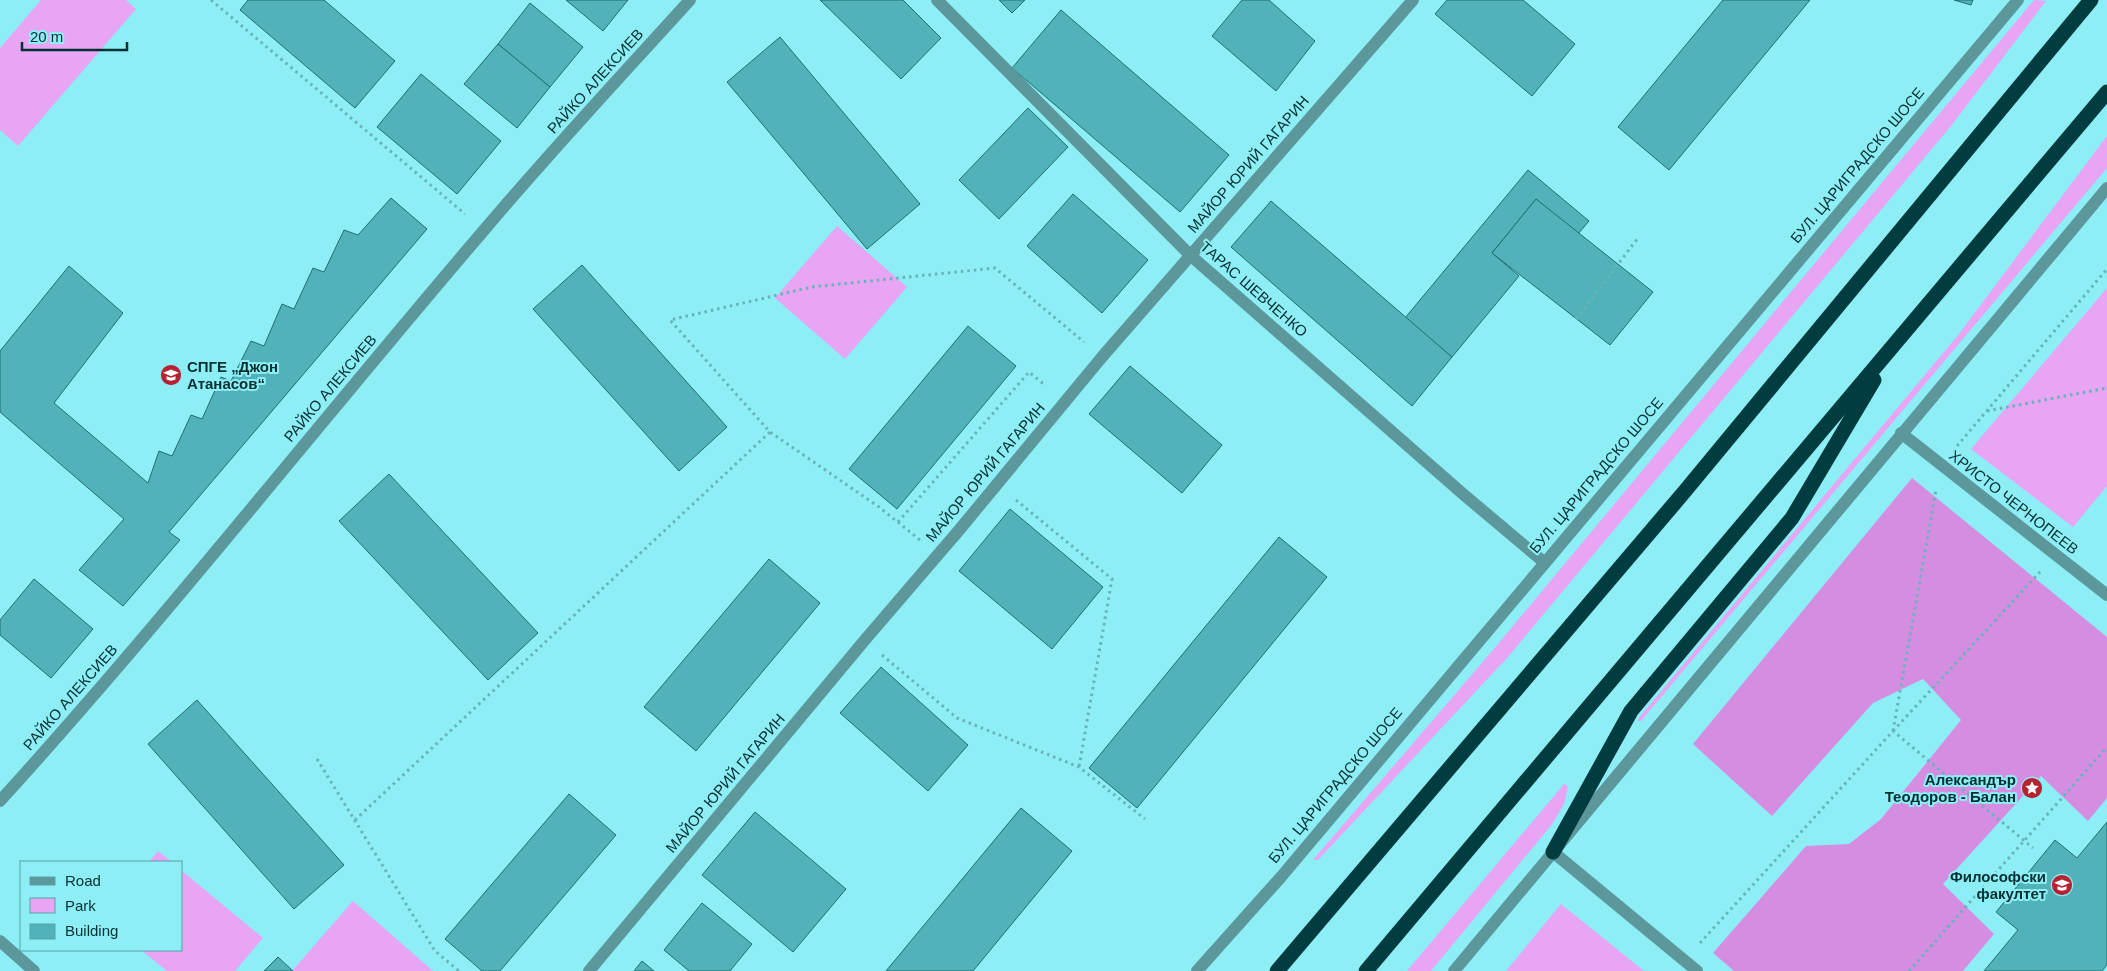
<svg xmlns="http://www.w3.org/2000/svg" width="2107" height="971" font-family="Helvetica,sans-serif">
<rect width="100%" height="100%" fill="#8eeef5"/>
<g fill="#e8a5f3">
<polygon points="41,0 126,0 136,9 18,146 0,130 0,48"/>
<polygon points="2034,0 2046,1 1951,126 1508,657 1318,860 1313,860 1493,650"/>
<polygon points="2107,136 2107,168 1641,721 1638,721 1638,719 1959,334"/>
<polygon points="837,226 907,287 845,359 775,298"/>
<polygon points="2107,288 2107,486 2073,527 1971,449"/>
<polygon points="1564,784 1568,786 1564,804 1553,823 1431,971 1407,971"/>
<polygon points="158,851 172,862 149,862"/>
<polygon points="181,870 263,938 235,971 167,971 141,950 181,950"/>
<polygon points="353,901 433,971 292,971"/>
<polygon points="1561,904 1644,971 1506,971"/>
</g>
<polygon fill="#d58de1" points="1912,478 2107,637 2107,798 2088,821 2041,776 1943,884 1994,934 1963,971 1734,971 1713,953 1806,846 1849,844 1881,819 1961,720 1923,679 1873,703 1772,816 1693,744"/>
<g fill="#51b3b9" stroke="#1f6e73">
<polygon points="248,0 324,0 395,61 355,108 240,10"/>
<polygon points="566,0 628,0 603,31"/>
<polygon points="820,0 903,0 941,38 901,79"/>
<polygon points="999,0 1025,0 1012,13"/>
<polygon points="1242,0 1269,0 1315,41 1276,91 1212,36"/>
<polygon points="1447,0 1523,0 1575,44 1532,96 1435,14"/>
<polygon points="1723,0 1810,0 1669,170 1618,127"/>
<polygon points="1954,0 1973,0 1971,5"/>
<polygon points="530,3 583,47 550,87 498,44"/>
<polygon points="1061,10 1229,155 1180,212 1012,68"/>
<polygon points="780,37 920,204 867,249 727,82"/>
<polygon points="498,44 550,87 517,128 464,84"/>
<polygon points="421,74 501,141 457,194 377,127"/>
<polygon points="1028,108 1068,147 999,219 959,180"/>
<polygon points="1528,170 1589,221 1578,234 1536,199 1492,253 1519,276 1452,357 1405,318"/>
<polygon points="1073,194 1148,260 1102,313 1027,246"/>
<polygon points="391,198 427,229 169,532 180,540 123,606 79,570 124,519 0,412 0,351 69,266 123,313 54,403 148,483 159,451 172,456 191,415 202,419 221,377 231,381 251,341 264,346 282,304 294,309 313,268 324,272 344,230 358,235"/>
<polygon points="1536,199 1653,292 1610,345 1492,253"/>
<polygon points="1271,201 1452,357 1412,406 1231,247"/>
<polygon points="582,265 727,427 679,471 533,309"/>
<polygon points="968,326 1016,366 897,509 849,469"/>
<polygon points="1130,366 1222,445 1182,493 1089,414"/>
<polygon points="389,474 538,633 488,680 339,521"/>
<polygon points="1010,509 1103,587 1052,649 959,571"/>
<polygon points="1279,537 1327,577 1137,808 1089,768"/>
<polygon points="769,559 820,603 696,751 644,707"/>
<polygon points="34,579 93,629 51,678 0,635 0,620"/>
<polygon points="881,667 968,745 928,791 840,713"/>
<polygon points="197,700 344,865 294,909 148,744"/>
<polygon points="569,794 616,835 500,971 482,971 445,939"/>
<polygon points="1021,808 1072,851 973,971 886,971"/>
<polygon points="755,812 846,889 793,952 702,875"/>
<polygon points="2107,822 2107,965 2102,971 1984,971 2018,930 1996,912 2055,840 2077,858"/>
<polygon points="702,903 752,944 730,971 689,971 664,950"/>
<polygon points="278,957 293,971 264,971"/>
<polygon points="642,961 654,971 634,971"/>
</g>
<g fill="none" stroke-linecap="round" stroke-linejoin="round">
<g stroke="#64b4ba" stroke-width="3" stroke-dasharray="2.5 4" stroke-linecap="butt">
<polyline points="211,0 465,214"/>
<polyline points="1576,319 1638,238"/>
<polyline points="1987,411 2107,388"/>
<polyline points="1957,446 2107,269"/>
<polyline points="1016,500 1112,579 1079,767"/>
<polyline points="898,522 1029,372 1046,386"/>
<polyline points="920,540 879,507 770,432 670,320 812,287 995,268 1084,342"/>
<polyline points="882,655 957,718 1079,767 1145,819"/>
<polyline points="1893,731 1936,490"/>
<polyline points="1893,731 2040,572"/>
<polyline points="317,759 435,951 459,971"/>
<polyline points="355,820 770,432"/>
<polyline points="1700,943 1893,731 2033,848"/>
<polyline points="1909,971 2107,747"/>
</g>
<polyline stroke="#5b979b" stroke-width="12" points="1553,852 1697,971"/>
<g stroke="#5b979b" stroke-width="12">
<polyline points="937,0 1190,255 1463,494 1545,563"/>
<polyline points="1901,433 2107,595"/>
<path d="M 0,801 C 168,616 322,419 485,229 C 551,151 621,76 690,0"/>
<polyline points="0,941 34,971"/>
<polyline points="589,971 864,641 960,529 1102,357 1413,0"/>
<polyline points="1197,971 1281,877 2018,0"/>
<polyline points="1454,971 2107,188"/>
</g>
<g stroke="#003c40" stroke-width="15">
<polyline points="1553,852 1631,711 1792,518 1874,380"/>
<polyline points="1277,971 1685,491 2091,0"/>
<polyline points="1366,971 2107,92"/>
</g>
</g>
<defs>
<g id="school-disc" transform="scale(1.125)"><circle r="9.5" fill="#b52333" stroke="#8eeef5"/><path d="M0-5L7-2L0 1L-7-2ZM-4 1L0 2.5L4 1V4Q0 6-4 4Z" fill="#fff"/></g>
<g id="sight-disc" transform="scale(1.125)"><circle r="9.5" fill="#b52333" stroke="#8eeef5"/><path d="M0-6L1.8-2.2L6-1.7L2.9 1.2L3.7 5.4L0 3.3L-3.7 5.4L-2.9 1.2L-6-1.7L-1.8-2.2Z" fill="#fff"/></g>
<g id="university-disc" transform="scale(1.125)"><circle r="9.5" fill="#b52333" stroke="#8eeef5"/><path d="M0-5L7-2L0 1L-7-2ZM-4 1L0 2.5L4 1V4Q0 6-4 4Z" fill="#fff"/></g>
</defs>
<g fill-rule="evenodd">
<use href="#school-disc" x="171" y="375"/>
<use href="#sight-disc" x="2032" y="788"/>
<use href="#university-disc" x="2062" y="885"/>
</g>
<g text-anchor="middle" dominant-baseline="central" stroke-width="4" stroke-linejoin="round" paint-order="stroke">
<g font-size="15" fill="#033033" stroke="#8eeef5">
<text transform="translate(595 81) rotate(-48)">РАЙКО АЛЕКСИЕВ</text>
<text transform="translate(1248 164) rotate(-49)">МАЙОР ЮРИЙ ГАГАРИН</text>
<text transform="translate(1857 165) rotate(-50)">БУЛ. ЦАРИГРАДСКО ШОСЕ</text>
<text transform="translate(1254 289) rotate(41)">ТАРАС ШЕВЧЕНКО</text>
<text transform="translate(330 388) rotate(-50)">РАЙКО АЛЕКСИЕВ</text>
<text transform="translate(985 472) rotate(-50)">МАЙОР ЮРИЙ ГАГАРИН</text>
<text transform="translate(1596 475) rotate(-50)">БУЛ. ЦАРИГРАДСКО ШОСЕ</text>
<text transform="translate(2014 502) rotate(38)">ХРИСТО ЧЕРНОПЕЕВ</text>
<text transform="translate(70 697) rotate(-49)">РАЙКО АЛЕКСИЕВ</text>
<text transform="translate(725 783) rotate(-50)">МАЙОР ЮРИЙ ГАГАРИН</text>
<text transform="translate(1335 785) rotate(-50)">БУЛ. ЦАРИГРАДСКО ШОСЕ</text>
</g>
<g font-size="15" font-weight="bold" fill="#033033" stroke="#8eeef5" text-anchor="end">
<text x="187" y="366" text-anchor="start">СПГЕ „Джон<tspan x="187" dy="17">Атанасов“</tspan></text>
<text x="2016" y="779">Александър<tspan x="2016" dy="17">Теодоров - Балан</tspan></text>
<text x="2046" y="876">Философски<tspan x="2046" dy="17">факултет</tspan></text>
</g>
</g>
<rect x="20" y="861" width="162" height="90" fill="#8eeef5" stroke="#56a2a7"/>
<rect x="30" y="877" width="25" height="8" fill="#5b979b" stroke="#56a2a7"/>
<text x="65" y="886" font-size="15" fill="#033033">Road</text>
<rect x="30" y="898" width="25" height="15" fill="#e8a5f3" stroke="#56a2a7"/>
<text x="65" y="911" font-size="15" fill="#033033">Park</text>
<rect x="30" y="924" width="25" height="15" fill="#51b3b9" stroke="#56a2a7"/>
<text x="65" y="936" font-size="15" fill="#033033">Building</text>
<path d="M22 42v8h105v-8" fill="none" stroke="#033033" stroke-width="2.5"/>
<text x="30" y="42" font-size="15" fill="#033033" stroke="#8eeef5" stroke-width="4" paint-order="stroke">20 m</text>
</svg>
